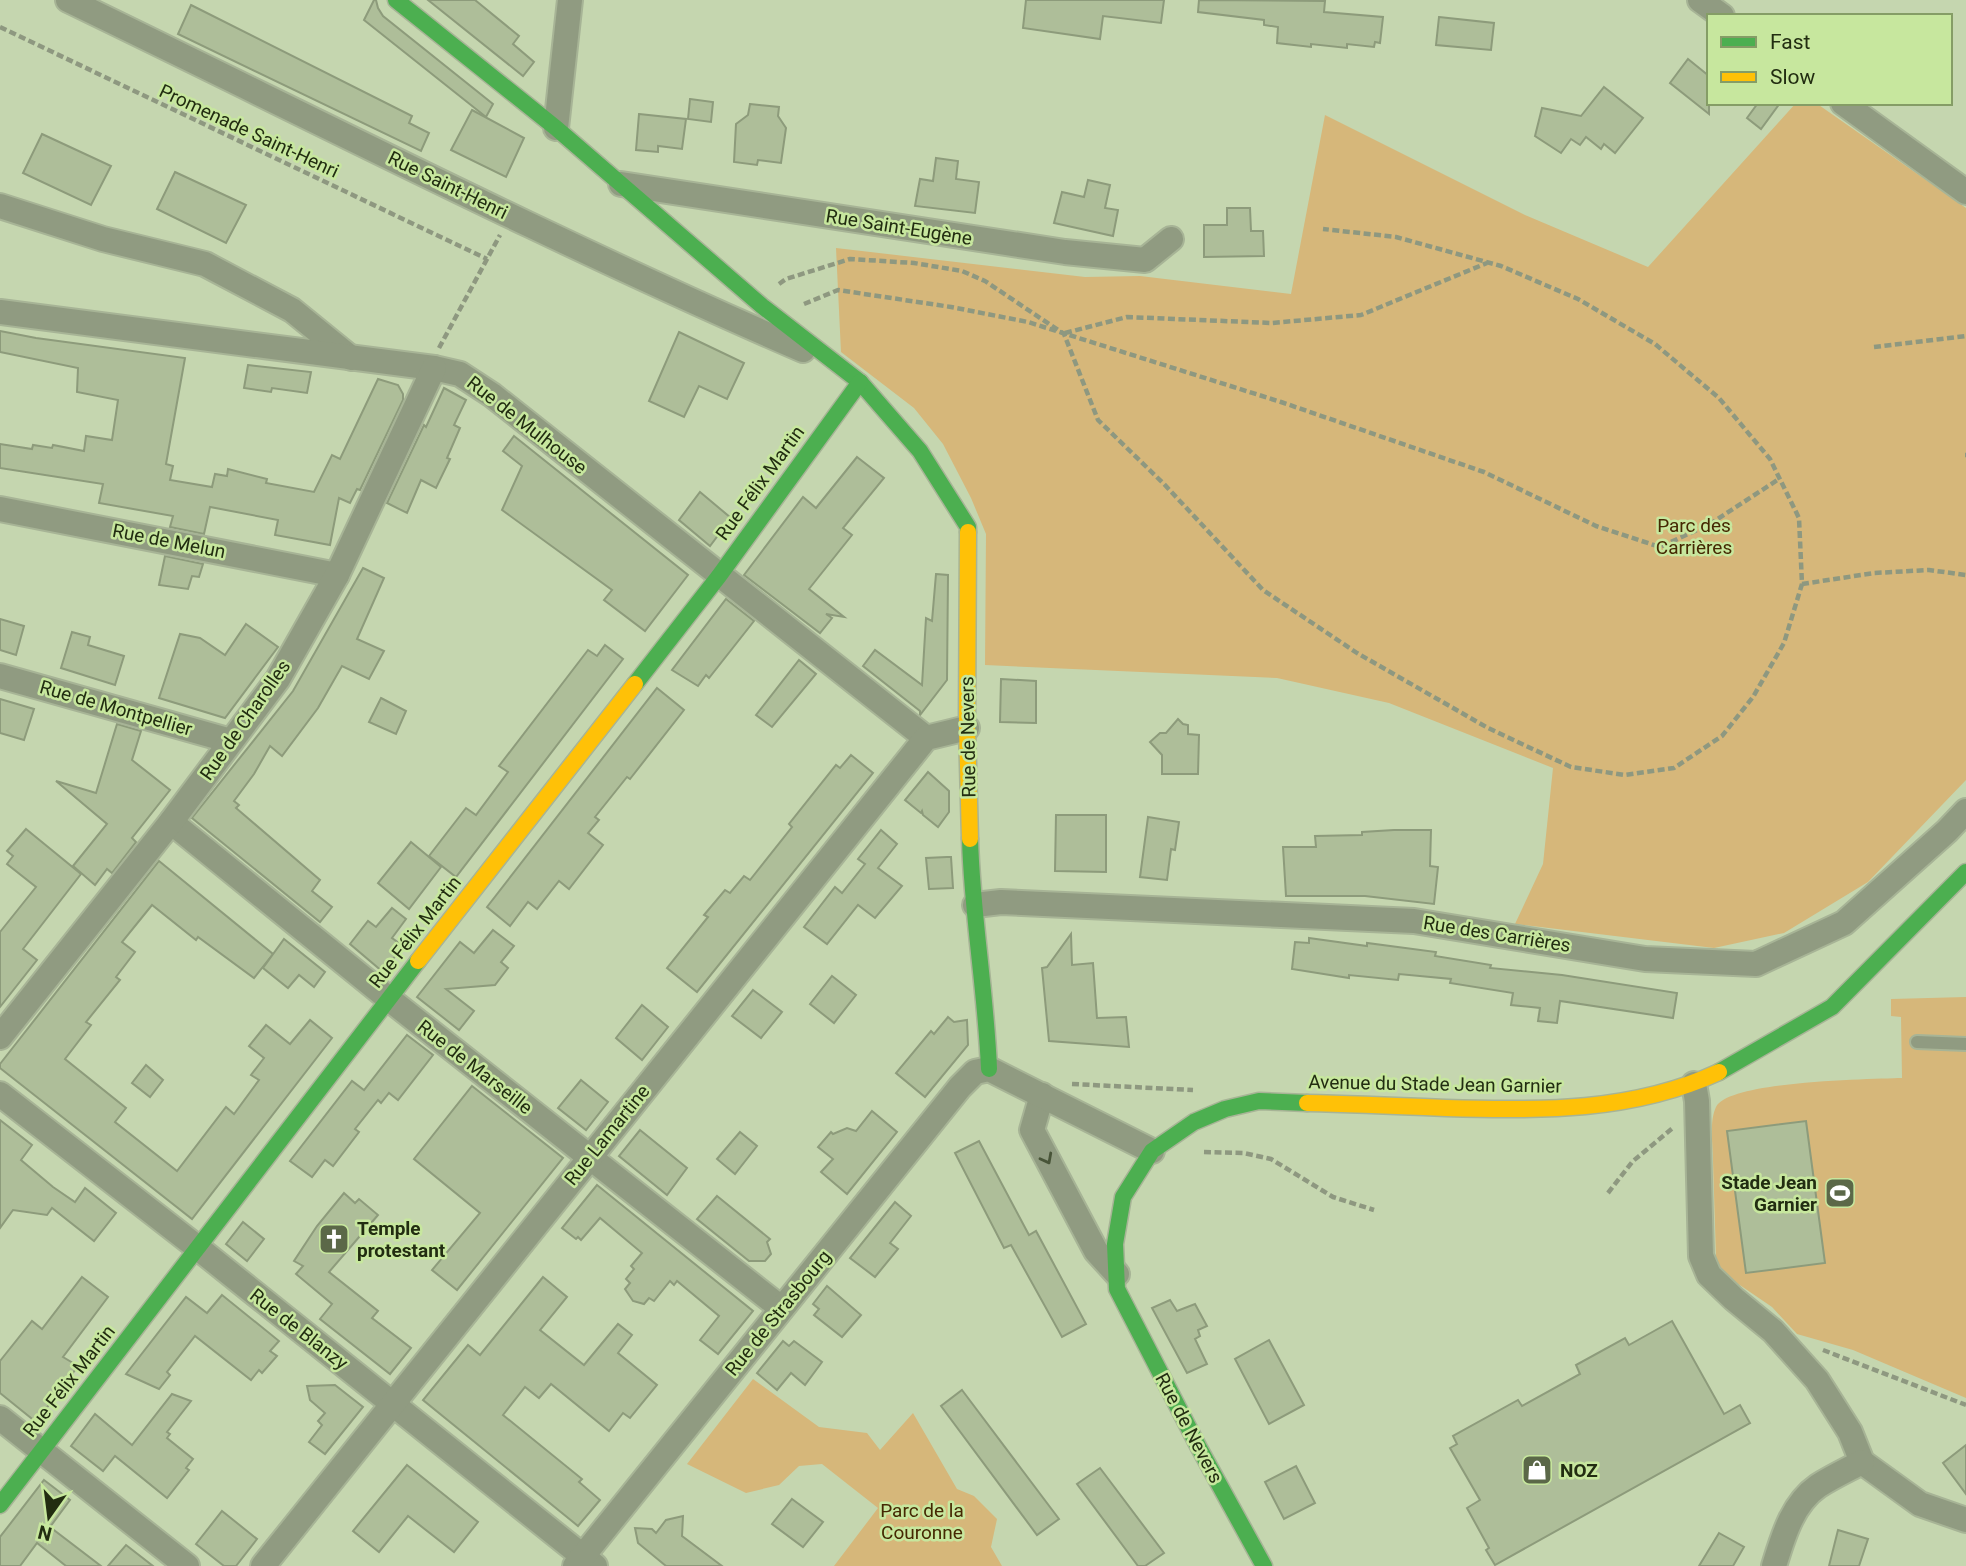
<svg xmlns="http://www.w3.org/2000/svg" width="1966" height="1566" font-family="Roboto,sans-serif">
<rect width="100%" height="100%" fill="#c5d6af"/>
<g fill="#d6b77a">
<polygon points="1796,103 1816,103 1966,208 1966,780 1868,882 1784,933 1714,948 1515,924 1543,864 1553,768 1389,703 1277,678 985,665 986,534 971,498 943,444 914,408 841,352 836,248 1085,277 1140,276 1291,294 1325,115 1525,215 1648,267"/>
<path d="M 1966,997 L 1966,1398 L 1853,1350 L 1797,1334 L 1772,1307 L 1728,1277 L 1720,1267 L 1716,1257 C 1715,1225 1714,1193 1713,1161 C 1713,1145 1709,1122 1716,1107 C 1728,1081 1871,1079 1902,1078 L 1901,1017 L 1891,1016 L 1891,999 Z"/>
<polygon points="753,1379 819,1427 867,1433 880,1450 913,1413 957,1489 974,1496 997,1519 991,1547 1002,1566 834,1566 878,1508 822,1464 799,1466 779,1485 746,1493 687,1464"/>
</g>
<g fill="#aebe99" stroke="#8d9b7b" stroke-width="2">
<polygon points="374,0 376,0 378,8 383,16 493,104 486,117 364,20"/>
<polygon points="428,0 475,0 519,36 513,44 534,62 523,76"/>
<polygon points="1026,0 1164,0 1161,23 1103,16 1100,39 1023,28"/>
<polygon points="1199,0 1325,1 1324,12 1383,17 1380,43 1375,42 1374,47 1347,44 1347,48 1311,44 1311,47 1277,43 1278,27 1264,25 1264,20 1198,12"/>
<polygon points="191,5 412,116 409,123 429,133 421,151 178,34"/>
<polygon points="1439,17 1494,23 1491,50 1436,45"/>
<polygon points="1688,59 1709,76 1709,114 1670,83"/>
<polygon points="1604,87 1643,118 1615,153 1604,144 1601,149 1586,137 1580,145 1571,139 1561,153 1535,136 1542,108 1581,116"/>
<polygon points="690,99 713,102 711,122 688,119"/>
<polygon points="1758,103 1780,103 1761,129 1747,118"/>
<polygon points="750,104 779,107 778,116 786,128 781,163 758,160 757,165 734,162 736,124 748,115"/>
<polygon points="472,110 524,138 506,177 451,150"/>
<polygon points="639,114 686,119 682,149 658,146 658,152 636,150"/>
<polygon points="42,134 111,166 91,205 23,173"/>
<polygon points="936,158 958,161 956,179 979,182 975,213 915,206 920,179 933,181"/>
<polygon points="175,172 246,205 226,243 157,209"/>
<polygon points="1088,180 1110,185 1105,208 1118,210 1113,236 1054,223 1062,192 1084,197"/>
<polygon points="1227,208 1250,208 1251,231 1263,231 1264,256 1204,257 1204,225 1227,225"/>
<polygon points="0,331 36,338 185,358 166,464 173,466 170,480 212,487 215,474 227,476 228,469 267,479 266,483 314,492 332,455 340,459 378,379 398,385 403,394 403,400 360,490 357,489 350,503 339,498 330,545 275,535 278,520 210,507 204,534 170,527 173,516 99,503 103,484 0,468 0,444 32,449 33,445 52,448 53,445 84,451 86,436 112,440 118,400 77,392 78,368 0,352"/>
<polygon points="679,332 744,363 727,399 699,386 684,417 649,401"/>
<polygon points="248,365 311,372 307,393 272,388 271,392 244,388"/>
<polygon points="444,388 466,400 454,425 460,428 447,458 450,459 436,488 421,480 407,513 387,503 424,425 426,427"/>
<polygon points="514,436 688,575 645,631 604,600 612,590 502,510 522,466 503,451"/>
<polygon points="857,457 884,478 843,528 852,535 809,589 844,617 826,614 832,618 820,633 744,575 803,497 816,508"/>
<polygon points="700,492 731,518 710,546 679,520"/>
<polygon points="165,556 203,564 199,577 192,576 188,589 159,585"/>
<polygon points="363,568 384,578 357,639 384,651 369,679 342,666 318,708 282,756 270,746 254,774 234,801 239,805 236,808 320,880 312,891 332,907 320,922 192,818 293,691"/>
<polygon points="936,574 948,575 947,680 920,715 920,711 863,666 875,650 922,685 926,618 932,621"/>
<polygon points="726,599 754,621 709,678 706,675 698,686 672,670"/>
<polygon points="0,619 24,626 16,655 0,650"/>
<polygon points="246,624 278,647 225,718 159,698 180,634 200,638 225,655"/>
<polygon points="72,632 90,637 88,645 124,656 115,685 61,668"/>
<polygon points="605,645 623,659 456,877 429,856 466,808 476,815 508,772 499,766 588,650 597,656"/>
<polygon points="799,660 816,674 772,727 756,715"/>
<polygon points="1001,679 1036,681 1036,723 1000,722"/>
<polygon points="657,688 684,710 630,779 627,777 595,817 599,820 588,833 603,845 569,889 559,881 537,909 528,902 510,926 487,907"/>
<polygon points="381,698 406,711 396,734 369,722"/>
<polygon points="0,699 34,709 24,740 0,733"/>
<polygon points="1178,719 1183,724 1188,725 1188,734 1199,735 1198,774 1162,774 1162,755 1150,742 1160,733 1166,733"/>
<polygon points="117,724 141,731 132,760 170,790 132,838 136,842 112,873 107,869 95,885 73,866 107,824 56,781 96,793"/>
<polygon points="851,755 873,773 697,992 667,968 708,917 704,915 725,890 730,893 744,876 750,880 792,827 789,824 836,765 840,768"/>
<polygon points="928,772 949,791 949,812 938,827 923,815 922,811 921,813 905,800"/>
<polygon points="1056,815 1106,815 1106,872 1055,871"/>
<polygon points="1148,817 1179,822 1175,850 1171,849 1167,880 1140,877"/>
<polygon points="26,829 81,874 23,949 37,960 0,1007 0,932 36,887 7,864 13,856 7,851"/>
<polygon points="881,830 897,844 878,868 902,886 875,918 858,905 827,944 804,927 835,887 842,893 865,864 858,859"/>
<polygon points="1394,830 1431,830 1430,866 1438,867 1434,904 1365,896 1286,896 1283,847 1316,847 1315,836 1362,835 1362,832"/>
<polygon points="411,842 441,867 409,909 378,883"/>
<polygon points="947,857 951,857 953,888 929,889 926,858"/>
<polygon points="159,861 273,954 254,978 198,937 196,940 152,905 122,942 135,952 116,977 120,980 86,1022 91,1025 65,1059 126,1108 115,1122 177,1171 226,1107 234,1114 259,1080 251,1075 264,1058 249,1046 266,1025 290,1044 310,1020 332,1038 192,1219 0,1068 0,1064"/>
<polygon points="392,908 406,919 392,938 403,946 383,972 350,944 368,921 376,927"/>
<polygon points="493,930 514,946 501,962 508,968 495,985 446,989 474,1011 459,1030 417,997 460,942 474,953"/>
<polygon points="1071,934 1072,965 1093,963 1097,1018 1126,1017 1129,1047 1049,1041 1042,968 1047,967"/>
<polygon points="1309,938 1367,946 1367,943 1436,952 1435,956 1491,965 1490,968 1562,975 1677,993 1673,1018 1560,1001 1557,1023 1538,1021 1540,1008 1511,1005 1513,993 1450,983 1451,979 1399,974 1398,980 1349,975 1349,978 1292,969 1295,942 1309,943"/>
<polygon points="284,939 325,972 314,987 299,975 288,988 263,968"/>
<polygon points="832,976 856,995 834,1023 810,1004"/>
<polygon points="753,990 782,1012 761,1038 732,1016"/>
<polygon points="642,1005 668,1027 642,1060 616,1038"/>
<polygon points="948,1017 954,1022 967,1020 968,1045 925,1097 896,1073 931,1031 934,1034"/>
<polygon points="407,1035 433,1055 398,1100 389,1093 381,1103 378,1100 355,1129 359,1132 333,1166 325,1160 312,1177 290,1161 352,1081 364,1090"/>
<polygon points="146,1065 163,1080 150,1097 132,1083"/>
<polygon points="581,1080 608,1102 586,1130 558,1108"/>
<polygon points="472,1086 563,1158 457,1290 432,1270 480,1213 414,1159"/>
<polygon points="872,1111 897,1132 847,1194 821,1172 833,1159 818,1147 831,1132 833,1134 847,1128 856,1131"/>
<polygon points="0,1120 32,1145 21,1160 53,1187 75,1202 85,1188 116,1213 94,1241 52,1208 47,1215 13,1210 0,1228"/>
<polygon points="1806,1121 1825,1263 1746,1273 1727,1131"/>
<polygon points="640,1130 687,1168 667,1195 619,1156"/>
<polygon points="740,1132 757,1146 735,1174 717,1159"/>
<polygon points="979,1141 1029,1235 1036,1231 1086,1324 1062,1337 1011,1245 1004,1248 955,1153"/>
<polygon points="597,1185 753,1311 718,1354 700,1340 719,1316 677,1281 674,1285 670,1281 654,1301 649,1298 644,1304 633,1301 625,1289 630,1283 626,1279 634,1269 631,1266 642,1253 600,1218 581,1240 578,1237 576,1239 562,1228"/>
<polygon points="344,1193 355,1203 359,1199 378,1215 329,1272 378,1311 372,1318 411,1348 390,1374 320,1319 332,1304 296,1274 303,1266 294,1261 317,1226"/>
<polygon points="717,1196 770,1239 767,1242 771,1254 765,1261 749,1261 697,1219"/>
<polygon points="895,1202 911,1216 890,1243 898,1249 875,1277 850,1258"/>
<polygon points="243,1222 264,1239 247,1261 226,1244"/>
<polygon points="82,1277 108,1297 63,1357 78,1366 36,1422 0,1393 0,1361 32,1321 42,1329"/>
<polygon points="543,1277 567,1297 540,1330 584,1365 618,1324 632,1335 618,1353 657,1385 630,1418 623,1413 609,1431 551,1384 539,1398 525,1387 503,1415 582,1479 579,1482 600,1500 578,1526 423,1400 468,1345 480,1355"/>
<polygon points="827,1286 861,1315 842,1337 814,1315 819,1309 813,1304"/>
<polygon points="222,1295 279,1341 270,1351 277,1356 262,1373 259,1370 251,1380 195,1336 167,1372 170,1375 159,1389 126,1374 186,1297 207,1313"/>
<polygon points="1170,1300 1177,1311 1195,1304 1207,1326 1198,1330 1200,1336 1195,1339 1207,1364 1187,1373 1152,1308"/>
<polygon points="1672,1321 1724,1414 1740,1405 1750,1423 1495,1565 1486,1550 1489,1548 1467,1508 1480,1500 1450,1448 1457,1444 1453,1436 1518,1400 1522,1406 1580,1374 1576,1365 1625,1338 1629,1345"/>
<polygon points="1269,1340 1304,1405 1269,1424 1235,1359"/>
<polygon points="783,1341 789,1346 794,1341 822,1362 805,1385 791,1373 777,1390 757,1373"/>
<polygon points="335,1385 363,1407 325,1454 309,1442 322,1425 318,1421 325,1413 310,1400 307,1386"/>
<polygon points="962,1390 1059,1519 1037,1535 941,1406"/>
<polygon points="172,1394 191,1401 167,1432 170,1434 167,1438 193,1459 186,1468 189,1470 167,1498 115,1456 103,1471 71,1446 95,1414 132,1445"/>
<polygon points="1966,1445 1966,1494 1943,1463"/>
<polygon points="407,1465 478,1522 454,1552 408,1516 379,1552 353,1531"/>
<polygon points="1296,1466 1315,1503 1284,1519 1265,1482"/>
<polygon points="1100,1468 1164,1553 1145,1566 1138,1566 1077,1484"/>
<polygon points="44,1480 70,1500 50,1527 101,1566 66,1566 37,1543 20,1566 0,1566 0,1537"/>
<polygon points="792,1499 823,1522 803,1547 772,1524"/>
<polygon points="222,1511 257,1539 236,1566 224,1566 196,1544"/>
<polygon points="683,1516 682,1536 722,1566 666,1566 638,1543 635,1528 652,1529 656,1533 666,1520"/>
<polygon points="1838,1530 1868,1539 1859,1566 1829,1566"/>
<polygon points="1719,1533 1744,1547 1733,1566 1699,1566"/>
<polygon points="126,1545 153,1566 108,1566"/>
</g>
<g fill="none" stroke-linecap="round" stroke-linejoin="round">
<g stroke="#a7b496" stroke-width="16">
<polyline id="lane" points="1917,1042 1966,1044"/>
</g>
<g stroke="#a7b496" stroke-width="28">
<g id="street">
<path d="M 68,0 C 312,118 554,242 803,350"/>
<polyline points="1700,0 1722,16"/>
<polyline points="1843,103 1966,192"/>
<polyline points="556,128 570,0"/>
<polyline points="621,184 1065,252 1145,260 1171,239"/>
<polyline points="0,206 103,239 205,264 292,310 351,358"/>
<polyline points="0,312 434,368 460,374 492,395 926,738"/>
<polyline points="0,509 337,575"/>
<polyline points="0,676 231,741"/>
<polyline points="171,822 389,999 781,1308"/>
<polyline points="975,905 1001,902 1414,921 1645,959 1756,964 1844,923 1947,831 1966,811"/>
<polyline points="0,1037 171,822 278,679 337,575 434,368"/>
<polyline points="1694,1084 1697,1101 1701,1256 1709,1275 1734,1299 1773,1331 1817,1380 1850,1432 1862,1462 1920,1504 1966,1520"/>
<polyline points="0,1094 198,1248 595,1566"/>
<polyline points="1042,1095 1032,1130 1096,1251 1117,1274"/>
<polyline points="0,1418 187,1566"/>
<polyline points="263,1566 926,738 967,728"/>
<polyline points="575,1566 960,1087 975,1072 989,1069 1152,1151"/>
<path d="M 1774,1566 C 1783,1537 1792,1504 1818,1486 C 1832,1477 1847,1470 1862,1462"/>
</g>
</g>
<g stroke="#a7b496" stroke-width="19">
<g id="fast">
<polyline points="396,0 556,128 762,306 860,382 920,451 968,527 968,532"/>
<polyline points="635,684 719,576 860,382"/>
<path d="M 970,839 C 972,916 986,992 989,1069"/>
<polyline points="1719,1072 1832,1007 1966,872"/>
<polyline points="0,1505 418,961"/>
<polyline points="1264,1566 1198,1446 1117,1289 1115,1244 1123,1197 1152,1151 1194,1122 1225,1109 1259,1101 1307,1103"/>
</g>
</g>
<g stroke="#a7b496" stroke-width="19">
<g id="slow">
<polyline points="968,532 967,728 970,839"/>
<polyline points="418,961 635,684"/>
<path d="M 1307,1103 C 1353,1104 1400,1106 1446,1108 C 1539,1111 1633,1112 1719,1072"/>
</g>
</g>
<g stroke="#8e9880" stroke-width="4.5" stroke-dasharray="7 3.5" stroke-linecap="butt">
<polyline points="0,27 487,259"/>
<polyline points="779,284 786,279 850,259 914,263 962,271 985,281 1064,334 1098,420 1164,484 1263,590 1357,653 1488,728 1571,767 1625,775 1674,768 1722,736 1753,697 1784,643 1802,584 1799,518 1770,459 1719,398 1655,344 1578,299 1501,266 1396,237 1323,229"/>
<polyline points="804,304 838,290 951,307 1028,322 1281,402 1484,472 1596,526 1660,547 1710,524 1779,479"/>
<polyline points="1065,333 1127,317 1272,323 1361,315 1487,263"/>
<polyline points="1874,347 1966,336"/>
<polyline points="439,348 500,235"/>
<polyline points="1965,455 1966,455"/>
<polyline points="1802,584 1874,573 1929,570 1966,575"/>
<polyline points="1072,1084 1193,1090"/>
<polyline points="1204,1152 1244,1153 1271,1159 1333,1197 1374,1210"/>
<polyline points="1608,1193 1633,1161 1674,1127"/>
<polyline points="1823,1350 1966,1405"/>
</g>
<use href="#lane" stroke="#909b81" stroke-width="12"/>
<use href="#street" stroke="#909b81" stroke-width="24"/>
<use href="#fast" stroke="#4caf50" stroke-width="16"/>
<use href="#slow" stroke="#ffc107" stroke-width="16"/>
</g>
<defs><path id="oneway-chevron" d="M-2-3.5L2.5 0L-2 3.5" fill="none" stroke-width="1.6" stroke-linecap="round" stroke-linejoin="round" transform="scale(1.75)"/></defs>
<use stroke="#485438" href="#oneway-chevron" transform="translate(1047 1159) rotate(62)"/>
<defs>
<g id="stadium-square" transform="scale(1.575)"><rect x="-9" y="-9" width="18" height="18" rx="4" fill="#5b6848" stroke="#c7e79e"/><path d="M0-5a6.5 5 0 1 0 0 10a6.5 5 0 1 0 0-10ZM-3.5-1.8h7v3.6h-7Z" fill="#fff"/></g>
<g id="church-square" transform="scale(1.575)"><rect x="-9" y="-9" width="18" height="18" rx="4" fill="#5b6848" stroke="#c7e79e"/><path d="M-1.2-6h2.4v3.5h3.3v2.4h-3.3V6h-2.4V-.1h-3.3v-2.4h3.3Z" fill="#fff"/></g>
<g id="shop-square" transform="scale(1.575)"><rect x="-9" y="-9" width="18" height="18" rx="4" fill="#5b6848" stroke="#c7e79e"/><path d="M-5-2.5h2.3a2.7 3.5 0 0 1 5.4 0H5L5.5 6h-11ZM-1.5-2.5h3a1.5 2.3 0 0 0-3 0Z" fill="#fff"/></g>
</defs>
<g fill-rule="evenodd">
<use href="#stadium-square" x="1840" y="1193"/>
<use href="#church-square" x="334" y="1239"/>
<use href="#shop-square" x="1537" y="1470"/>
</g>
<g text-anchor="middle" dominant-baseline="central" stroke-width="5" stroke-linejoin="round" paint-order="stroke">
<g font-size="19" fill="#222d11" stroke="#c7e79e">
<text transform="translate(249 131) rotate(25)">Promenade Saint-Henri</text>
<text transform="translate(448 185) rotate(26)">Rue Saint-Henri</text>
<text transform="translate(899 227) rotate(9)">Rue Saint-Eugène</text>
<text transform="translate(527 425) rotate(38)">Rue de Mulhouse</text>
<text transform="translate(760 483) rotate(-54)">Rue Félix Martin</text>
<text transform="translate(169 541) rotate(11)">Rue de Melun</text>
<text transform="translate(116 708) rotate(16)">Rue de Montpellier</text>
<text transform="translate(245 720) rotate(-55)">Rue de Charolles</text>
<text transform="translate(968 737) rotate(-91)">Rue de Nevers</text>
<text transform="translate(415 932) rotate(-52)">Rue Félix Martin</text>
<text transform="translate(1497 934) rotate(9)">Rue des Carrières</text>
<text transform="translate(475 1067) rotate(38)">Rue de Marseille</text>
<text transform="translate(1435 1084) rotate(1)">Avenue du Stade Jean Garnier</text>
<text transform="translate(607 1135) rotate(-51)">Rue Lamartine</text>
<text transform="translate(778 1313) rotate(-51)">Rue de Strasbourg</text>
<text transform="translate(299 1329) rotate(38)">Rue de Blanzy</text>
<text transform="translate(69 1381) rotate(-52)">Rue Félix Martin</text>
<text transform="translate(1189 1428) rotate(62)">Rue de Nevers</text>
</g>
<g font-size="19" fill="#452802" stroke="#c7e79e">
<text x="1694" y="525">Parc des<tspan x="1694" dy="22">Carrières</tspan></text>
<text x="922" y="1510">Parc de la<tspan x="922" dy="22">Couronne</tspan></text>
</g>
<g font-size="19" font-weight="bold" fill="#222d11" stroke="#c7e79e" text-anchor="start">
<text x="1817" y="1182" text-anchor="end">Stade Jean<tspan x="1817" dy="22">Garnier</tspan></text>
<text x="357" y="1228">Temple<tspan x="357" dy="22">protestant</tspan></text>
<text x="1560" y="1470">NOZ</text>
</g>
</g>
<rect x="1707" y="14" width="245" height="91" fill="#c7e79e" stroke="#859d66" stroke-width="2"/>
<rect x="1721" y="37" width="35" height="10" fill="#4caf50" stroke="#859d66" stroke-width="2"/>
<text x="1770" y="49" font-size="21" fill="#222d11">Fast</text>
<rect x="1721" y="72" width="35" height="10" fill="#ffc107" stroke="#859d66" stroke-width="2"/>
<text x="1770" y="84" font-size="21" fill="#222d11">Slow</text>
<g transform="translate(49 1517) rotate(194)" stroke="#c7e79e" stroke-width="5" paint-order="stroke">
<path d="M0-5L12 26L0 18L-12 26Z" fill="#222d11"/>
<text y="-10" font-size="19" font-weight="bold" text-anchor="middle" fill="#222d11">N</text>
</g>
</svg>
